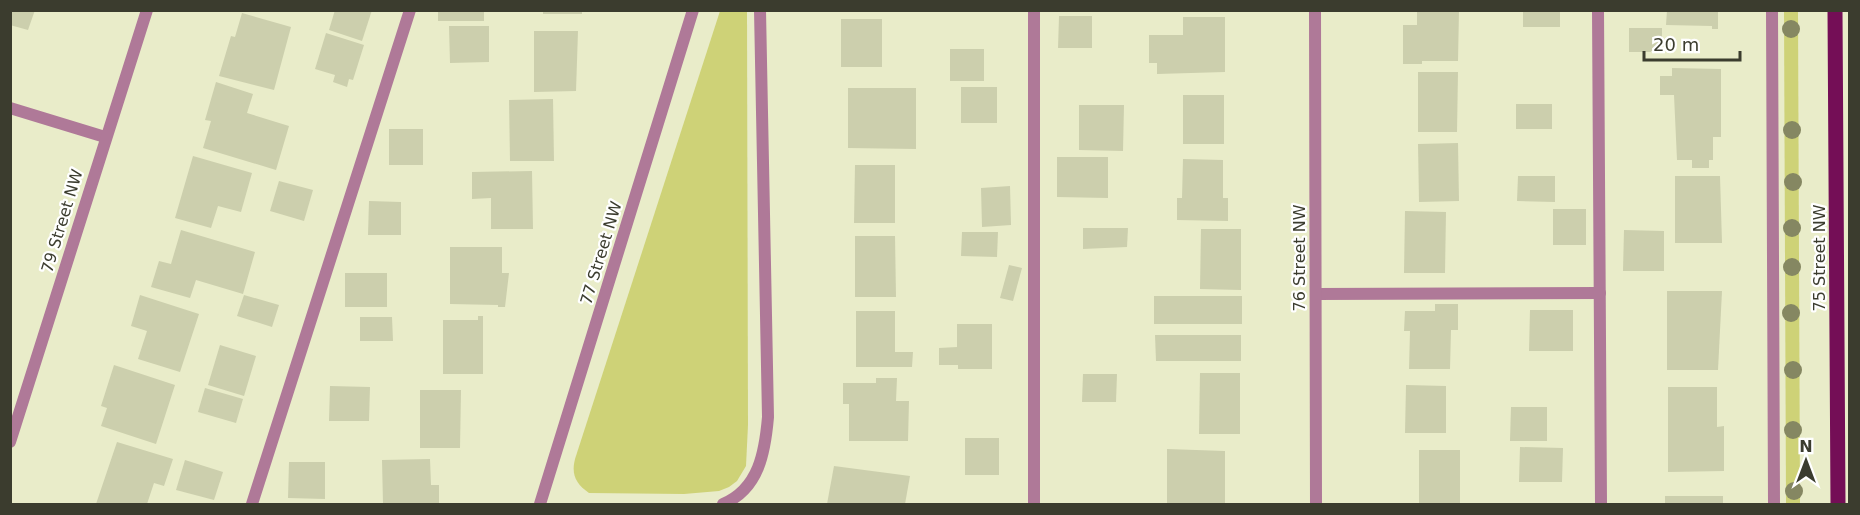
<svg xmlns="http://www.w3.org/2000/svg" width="1860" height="515" font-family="'DejaVu Sans',sans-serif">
<rect width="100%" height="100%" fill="#e9ecc9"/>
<g fill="#ced277">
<path d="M 720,11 L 747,11 L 748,425 L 746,466 L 737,481 L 729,487 L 719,491 L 684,494 L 589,493 C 576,484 571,475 575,459 Z"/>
<polygon points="1784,11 1798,11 1800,504 1786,504"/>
</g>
<g fill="#cccfad">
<polygon points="10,10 35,10 28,30 10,25"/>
<polygon points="335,10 372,10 362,41 329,30"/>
<rect x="438" y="10" width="46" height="11"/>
<rect x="543" y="10" width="39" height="4"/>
<polygon points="1417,10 1459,10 1458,61 1422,61 1422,64 1403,64 1403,25 1417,25"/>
<rect x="1523" y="10" width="37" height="17"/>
<polygon points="1667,10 1718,10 1718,29 1712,29 1712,26 1666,25"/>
<polygon points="242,13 291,27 274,90 219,76 231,36 235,37"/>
<polygon points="1059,16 1092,16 1092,48 1058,48"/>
<polygon points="1183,17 1225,17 1225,72 1157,74 1157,63 1149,63 1149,35 1183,35"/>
<rect x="841" y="19" width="41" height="48"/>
<polygon points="449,26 489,26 489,62 450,63"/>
<rect x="1629" y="28" width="33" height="24"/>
<polygon points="534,31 578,31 576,91 534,92"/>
<polygon points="326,33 364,45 353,80 349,79 347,87 333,82 335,75 315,69"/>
<rect x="950" y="49" width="34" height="32"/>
<polygon points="1672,68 1721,69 1721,137 1713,137 1713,160 1709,160 1709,168 1692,168 1692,160 1677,160 1674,95 1660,95 1660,76 1672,76"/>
<polygon points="1418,72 1458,72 1457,132 1418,132"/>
<polygon points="216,82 253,94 247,113 289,126 276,170 203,148 211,121 205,120"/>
<rect x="961" y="87" width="36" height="36"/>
<polygon points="848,88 916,88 916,149 848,148"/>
<rect x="1183" y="95" width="41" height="49"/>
<polygon points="553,99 554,161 510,161 509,100"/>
<rect x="1516" y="104" width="36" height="25"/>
<polygon points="1079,105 1124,105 1123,151 1079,150"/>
<rect x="389" y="129" width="34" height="36"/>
<polygon points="1458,143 1459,201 1419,202 1418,144"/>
<polygon points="193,156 252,173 241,212 218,206 211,228 175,218"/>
<polygon points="1057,157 1108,157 1108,198 1057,197"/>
<polygon points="1183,159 1223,160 1223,198 1228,198 1228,221 1177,220 1177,198 1182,198"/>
<polygon points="855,165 895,165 895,223 854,223"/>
<polygon points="532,171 533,229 491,229 491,198 472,199 472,172"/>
<polygon points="1518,176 1555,176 1555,202 1517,201"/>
<polygon points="1675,176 1720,176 1722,243 1675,243"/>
<polygon points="279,181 313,190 304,221 270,211"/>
<polygon points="1010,186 1011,225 982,227 981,188"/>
<polygon points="369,201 401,202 401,235 368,235"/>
<rect x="1553" y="209" width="33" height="36"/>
<polygon points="1405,211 1446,212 1445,273 1404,273"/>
<polygon points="1083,228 1128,228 1127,247 1083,249"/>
<polygon points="1201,229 1241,229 1241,290 1200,289"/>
<polygon points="181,230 255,252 243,294 196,280 190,298 151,287 159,261 171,264"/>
<polygon points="1624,230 1664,231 1664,271 1623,271"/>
<polygon points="962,232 998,232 997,257 961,256"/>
<polygon points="855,236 895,236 896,297 855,297"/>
<polygon points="450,247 502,247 502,273 509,273 505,307 498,307 498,305 450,304"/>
<polygon points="1009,265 1022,268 1013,301 1000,298"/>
<rect x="345" y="273" width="42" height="34"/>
<polygon points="1667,291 1722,291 1718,370 1667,370"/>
<polygon points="140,295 199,314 180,372 138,359 147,331 131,326"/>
<polygon points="244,295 279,305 272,327 237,316"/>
<rect x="1154" y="296" width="88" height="28"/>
<polygon points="1435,304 1458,304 1458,330 1451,330 1450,369 1409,369 1410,331 1404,331 1405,311 1435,311"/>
<polygon points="1530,310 1573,310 1573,351 1529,351"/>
<polygon points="856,311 895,311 895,352 913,352 912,367 856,367"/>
<polygon points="478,316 483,316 483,374 443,374 443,320 478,320"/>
<polygon points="360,317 392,317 393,341 360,341"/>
<polygon points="957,324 992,324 992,369 958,369 958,365 939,365 939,348 957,347"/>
<polygon points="1155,335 1241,335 1241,361 1156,361"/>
<polygon points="220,345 256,356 244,396 208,385"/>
<polygon points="114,365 175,385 156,444 101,426 107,408 101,406"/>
<polygon points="1200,373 1240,373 1240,434 1199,434"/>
<polygon points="1083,374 1117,374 1116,402 1082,402"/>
<polygon points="876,378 897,378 896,401 909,401 908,441 849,441 849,404 843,404 843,383 876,383"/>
<polygon points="1406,385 1446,386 1446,433 1405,433"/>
<polygon points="330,386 370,387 369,421 329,421"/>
<polygon points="1668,387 1717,387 1717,427 1724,426 1724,471 1668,472"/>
<polygon points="205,388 243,399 236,423 198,412"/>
<polygon points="420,390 461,390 460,448 420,448"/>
<polygon points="1511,407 1547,407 1547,441 1510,441"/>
<rect x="965" y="438" width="34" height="37"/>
<polygon points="117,442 173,459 164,486 154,483 147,504 96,504"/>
<polygon points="1520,447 1563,448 1562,482 1519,482"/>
<polygon points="1167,449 1225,451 1225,504 1167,504"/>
<rect x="1419" y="450" width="41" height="54"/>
<polygon points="430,459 431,485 439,485 439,504 383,504 382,460"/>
<polygon points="185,460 223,472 214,500 176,490"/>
<polygon points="289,462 325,462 325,499 288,498"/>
<polygon points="834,466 910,476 905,504 827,504"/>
<rect x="1665" y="496" width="58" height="8"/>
</g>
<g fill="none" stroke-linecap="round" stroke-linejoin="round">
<g stroke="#af7998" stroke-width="12">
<polyline points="1034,10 1034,504"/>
<polyline points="1598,10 1601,504"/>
<polyline points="1316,294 1600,293"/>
<polyline points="252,504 410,10"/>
</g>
<g stroke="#af7998" stroke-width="12">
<polyline points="1315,10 1316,504"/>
<polyline points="1772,10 1774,504"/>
<polyline points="10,108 105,137"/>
<polyline points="540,504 693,10"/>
<path d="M 723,504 C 759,489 765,452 768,417 L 760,10"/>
</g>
<polyline stroke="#af7998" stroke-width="12" points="10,442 147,10"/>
<polyline stroke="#740e56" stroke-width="15" points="1835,10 1838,504"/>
</g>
<g fill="#858762">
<circle cx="1791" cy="29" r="9"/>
<circle cx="1792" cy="130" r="9"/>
<circle cx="1793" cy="182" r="9"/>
<circle cx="1792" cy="228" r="9"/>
<circle cx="1792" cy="267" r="9"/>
<circle cx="1791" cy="313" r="9"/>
<circle cx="1793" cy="370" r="9"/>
<circle cx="1793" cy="430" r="9"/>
<circle cx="1794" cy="491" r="9"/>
</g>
<g text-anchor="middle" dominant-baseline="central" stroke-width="4.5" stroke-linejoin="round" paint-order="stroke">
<g font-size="16" fill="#3b3c2e" stroke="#fff">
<text transform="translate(62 221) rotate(-73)">79 Street NW</text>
<text transform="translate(601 253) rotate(-73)">77 Street NW</text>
<text transform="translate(1299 258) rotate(-90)">76 Street NW</text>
<text transform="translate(1819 258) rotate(-90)">75 Street NW</text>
</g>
</g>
<rect width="1860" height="515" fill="none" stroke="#3b3c2e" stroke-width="24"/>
<g transform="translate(1806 461)" stroke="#ffffff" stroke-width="4.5" paint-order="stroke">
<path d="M0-4.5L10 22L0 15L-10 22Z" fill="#3b3c2e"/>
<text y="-9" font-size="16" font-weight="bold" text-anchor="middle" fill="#3b3c2e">N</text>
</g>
<path d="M1644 51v9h96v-9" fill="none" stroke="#3b3c2e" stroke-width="3"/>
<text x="1653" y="51" font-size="18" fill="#3b3c2e" stroke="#ffffff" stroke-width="4.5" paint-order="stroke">20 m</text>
</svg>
